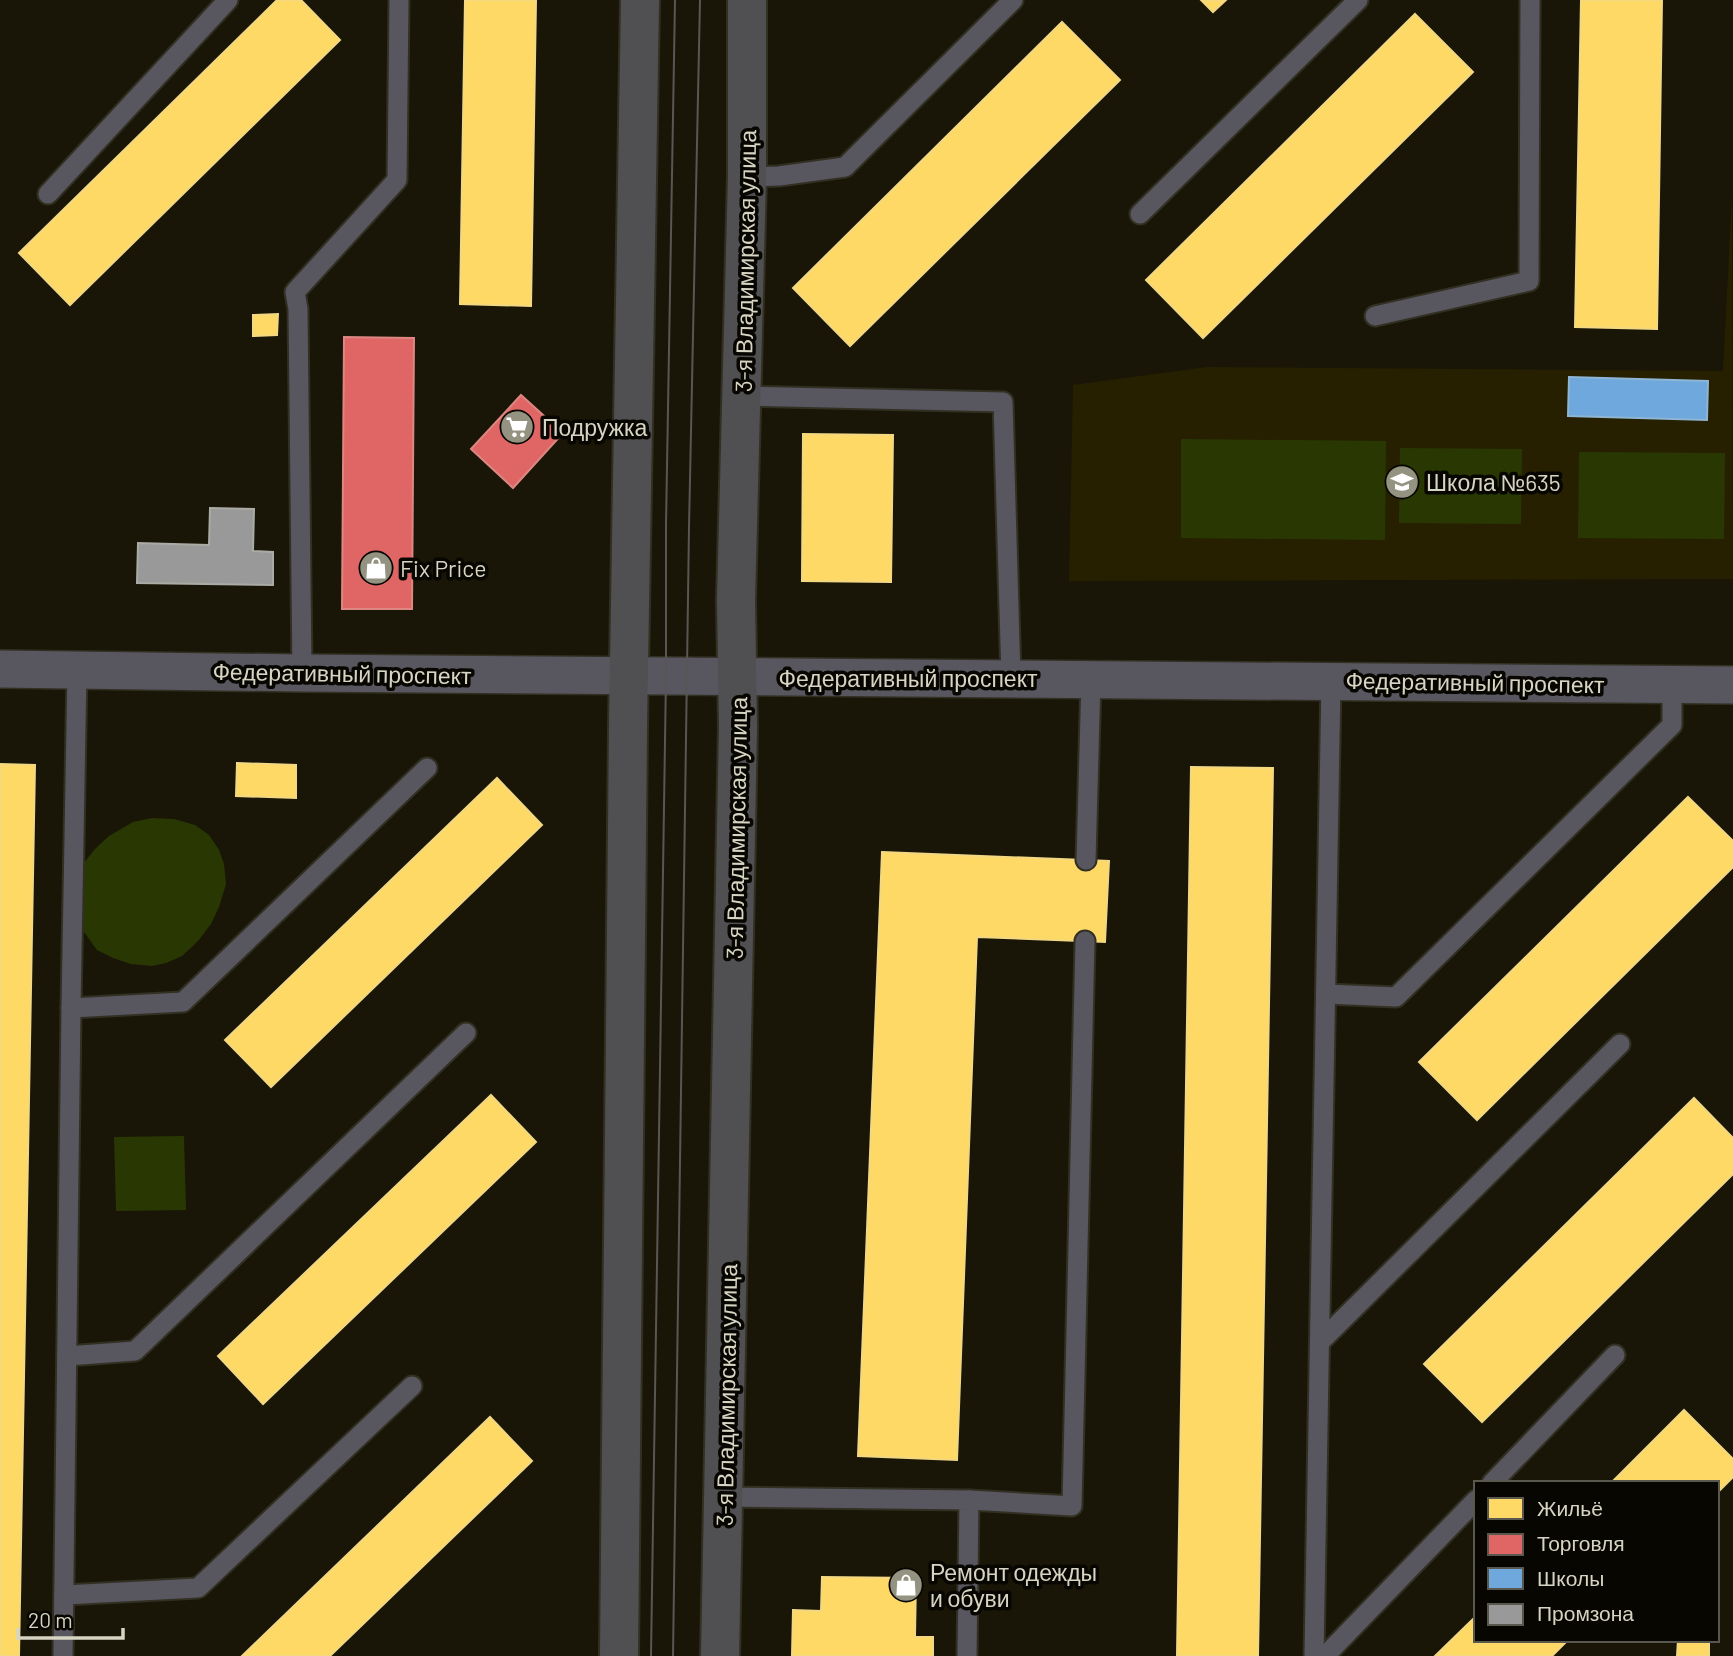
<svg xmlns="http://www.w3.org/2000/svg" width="1733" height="1656" font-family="Barlow,sans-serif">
<rect width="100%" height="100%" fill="#191607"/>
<polygon fill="#262001" points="1732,196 1733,579 1069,581 1073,385 1207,367 1723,371"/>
<g fill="#293802">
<polygon points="1181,439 1386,441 1385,540 1181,538"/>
<polygon points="1400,448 1522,449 1521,524 1399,523"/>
<polygon points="1579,452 1725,453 1724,539 1578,538"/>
<polygon points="152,818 174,819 195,825 209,835 219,850 224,864 226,884 219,907 211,924 198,941 182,956 166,963 152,966 131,964 113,958 97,950 82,929 83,864 95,849 109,836 133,822"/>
<polygon points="184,1136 186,1210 116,1211 114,1137"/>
</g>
<g fill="#ffd966" stroke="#f3d882" stroke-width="2">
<polygon points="277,0 301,0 340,40 70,305 19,253"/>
<polygon points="465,0 536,0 531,306 460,304"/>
<polygon points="1201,0 1226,0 1213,12"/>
<polygon points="1581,0 1662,0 1657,329 1575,327"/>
<polygon points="1415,14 1473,72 1203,338 1146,280"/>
<polygon points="1062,22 1120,80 850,346 793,288"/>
<polygon points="278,314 277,335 253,336 253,315"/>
<polygon points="803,434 893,435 891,582 802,581"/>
<polygon points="237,763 296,765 296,798 236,796"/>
<polygon points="0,764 35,765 19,1656 0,1656"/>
<polygon points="1191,767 1273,768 1258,1656 1177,1656"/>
<polygon points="497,778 542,825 271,1087 225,1040"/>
<polygon points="1688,797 1733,841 1733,867 1477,1120 1419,1062"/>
<polygon points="882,852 1109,861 1105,942 977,937 957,1460 858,1456"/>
<polygon points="491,1095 536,1142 263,1404 218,1356"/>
<polygon points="1694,1098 1733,1138 1733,1174 1482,1422 1424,1364"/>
<polygon points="1684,1410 1733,1459 1733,1477 1717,1493 1717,1483 1611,1483"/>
<polygon points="490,1417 532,1461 330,1656 242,1656"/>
<polygon points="822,1577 916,1578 915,1637 933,1637 933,1656 792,1656 793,1610 821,1611"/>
<polygon points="1476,1616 1476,1640 1568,1640 1552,1656 1435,1656"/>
<polygon points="1678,1640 1709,1640 1709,1656 1677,1656"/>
</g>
<g fill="#e06666" stroke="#dd8782" stroke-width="2">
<polygon points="344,337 414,338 412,609 342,609"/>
<polygon points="521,395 563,433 513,488 471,449"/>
</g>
<polygon fill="#6fa8dc" stroke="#8eb5d4" stroke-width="2" points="1569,377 1708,381 1707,420 1568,416"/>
<polygon fill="#999" stroke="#ababa6" stroke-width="2" points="210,508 254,509 253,551 273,552 273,585 137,583 138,543 209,545"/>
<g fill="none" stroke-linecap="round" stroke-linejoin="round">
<g stroke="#323023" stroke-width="23">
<g id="lane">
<polyline points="747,177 779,176 845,167 1013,0"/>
<polyline points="48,194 228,0"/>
<polyline points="1140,214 1358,0"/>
<polyline points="1375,316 1529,281 1530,0"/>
<polyline points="742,396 1003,402 1011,678"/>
<polyline points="302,673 298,309 295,292 397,180 399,0"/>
<polyline points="1086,860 1091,679"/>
<polyline points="1326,994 1396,997 1672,725 1672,684"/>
<polyline points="71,1008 183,1002 427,768"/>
<polyline points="1320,1342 1620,1044"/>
<polyline points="67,1356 135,1351 466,1033"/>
<polyline points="1492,1483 1615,1355"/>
<polyline points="724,1497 969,1500 967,1656"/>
<polyline points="969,1500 1072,1506 1085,941"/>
<polyline points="64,1595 198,1588 412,1386"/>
<polyline points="63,1656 71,1008 77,670"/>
<polyline points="1314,1656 1331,681"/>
<polyline points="1325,1656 1476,1500"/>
</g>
</g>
<g stroke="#323023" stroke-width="40">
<polyline id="street" points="0,669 302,673 1733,685"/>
</g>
<g stroke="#323023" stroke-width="42">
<g id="secondary">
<polyline points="619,1656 628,726 640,0"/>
<polyline points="720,1656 738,727 736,600 747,177 747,0"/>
</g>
</g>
<use href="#lane" stroke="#58575f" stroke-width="19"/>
<use href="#street" stroke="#58575f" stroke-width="37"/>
<use href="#secondary" stroke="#505052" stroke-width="38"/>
<g stroke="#595754" stroke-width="2">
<polyline points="651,1656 666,676 666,525 675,0"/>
<polyline points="673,1656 689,527 700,0"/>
</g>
</g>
<defs>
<g id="supermarket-disc" transform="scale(1.75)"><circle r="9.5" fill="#949281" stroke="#080600"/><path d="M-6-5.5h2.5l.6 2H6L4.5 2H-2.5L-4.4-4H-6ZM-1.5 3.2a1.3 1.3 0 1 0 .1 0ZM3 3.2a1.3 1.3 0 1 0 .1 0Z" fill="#fff"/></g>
<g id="school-disc" transform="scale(1.75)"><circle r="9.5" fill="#949281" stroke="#080600"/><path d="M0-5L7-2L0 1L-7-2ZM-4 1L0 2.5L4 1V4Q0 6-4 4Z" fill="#fff"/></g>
<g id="shop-disc" transform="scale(1.75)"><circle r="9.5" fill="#949281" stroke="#080600"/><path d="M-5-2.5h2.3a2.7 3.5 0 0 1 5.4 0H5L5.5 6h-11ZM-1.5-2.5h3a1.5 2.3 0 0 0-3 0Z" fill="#fff"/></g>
</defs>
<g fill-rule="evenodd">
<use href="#supermarket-disc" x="517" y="427"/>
<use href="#school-disc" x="1402" y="482"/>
<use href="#shop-disc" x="376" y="568"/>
<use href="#shop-disc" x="906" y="1585"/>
</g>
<g text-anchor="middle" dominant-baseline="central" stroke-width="7" stroke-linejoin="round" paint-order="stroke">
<g font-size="23" fill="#d6d4c3" stroke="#080600">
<text transform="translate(745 261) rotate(-89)">3-я Владимирская улица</text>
<text transform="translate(342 673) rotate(1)">Федеративный проспект</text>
<text x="908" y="678">Федеративный проспект</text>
<text transform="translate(1475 682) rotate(1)">Федеративный проспект</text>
<text transform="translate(736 828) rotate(-89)">3-я Владимирская улица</text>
<text transform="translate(726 1395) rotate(-89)">3-я Владимирская улица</text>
</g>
<g font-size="23" fill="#d6d4c3" stroke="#080600" text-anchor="start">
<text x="542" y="427">Подружка</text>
<text x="1426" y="482">Школа №635</text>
<text x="400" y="568">Fix Price</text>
<text x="930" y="1572">Ремонт одежды<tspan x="930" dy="26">и обуви</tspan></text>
</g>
</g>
<rect x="1474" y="1481" width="245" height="161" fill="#080600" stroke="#5a584e" stroke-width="2"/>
<rect x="1488" y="1498" width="35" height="21" fill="#ffd966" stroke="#5a584e" stroke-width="2"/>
<text x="1537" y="1516" font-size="21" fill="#d6d4c3">Жильё</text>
<rect x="1488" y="1534" width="35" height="21" fill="#e06666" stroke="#5a584e" stroke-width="2"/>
<text x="1537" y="1551" font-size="21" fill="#d6d4c3">Торговля</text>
<rect x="1488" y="1568" width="35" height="21" fill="#6fa8dc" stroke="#5a584e" stroke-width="2"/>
<text x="1537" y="1586" font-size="21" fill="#d6d4c3">Школы</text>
<rect x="1488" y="1604" width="35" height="21" fill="#999999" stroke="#5a584e" stroke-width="2"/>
<text x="1537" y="1621" font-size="21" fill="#d6d4c3">Промзона</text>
<path d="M18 1628v10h105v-10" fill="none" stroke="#d6d4c3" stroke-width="3.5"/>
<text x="28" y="1628" font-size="21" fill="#d6d4c3" stroke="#080600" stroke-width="5" paint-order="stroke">20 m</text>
</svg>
